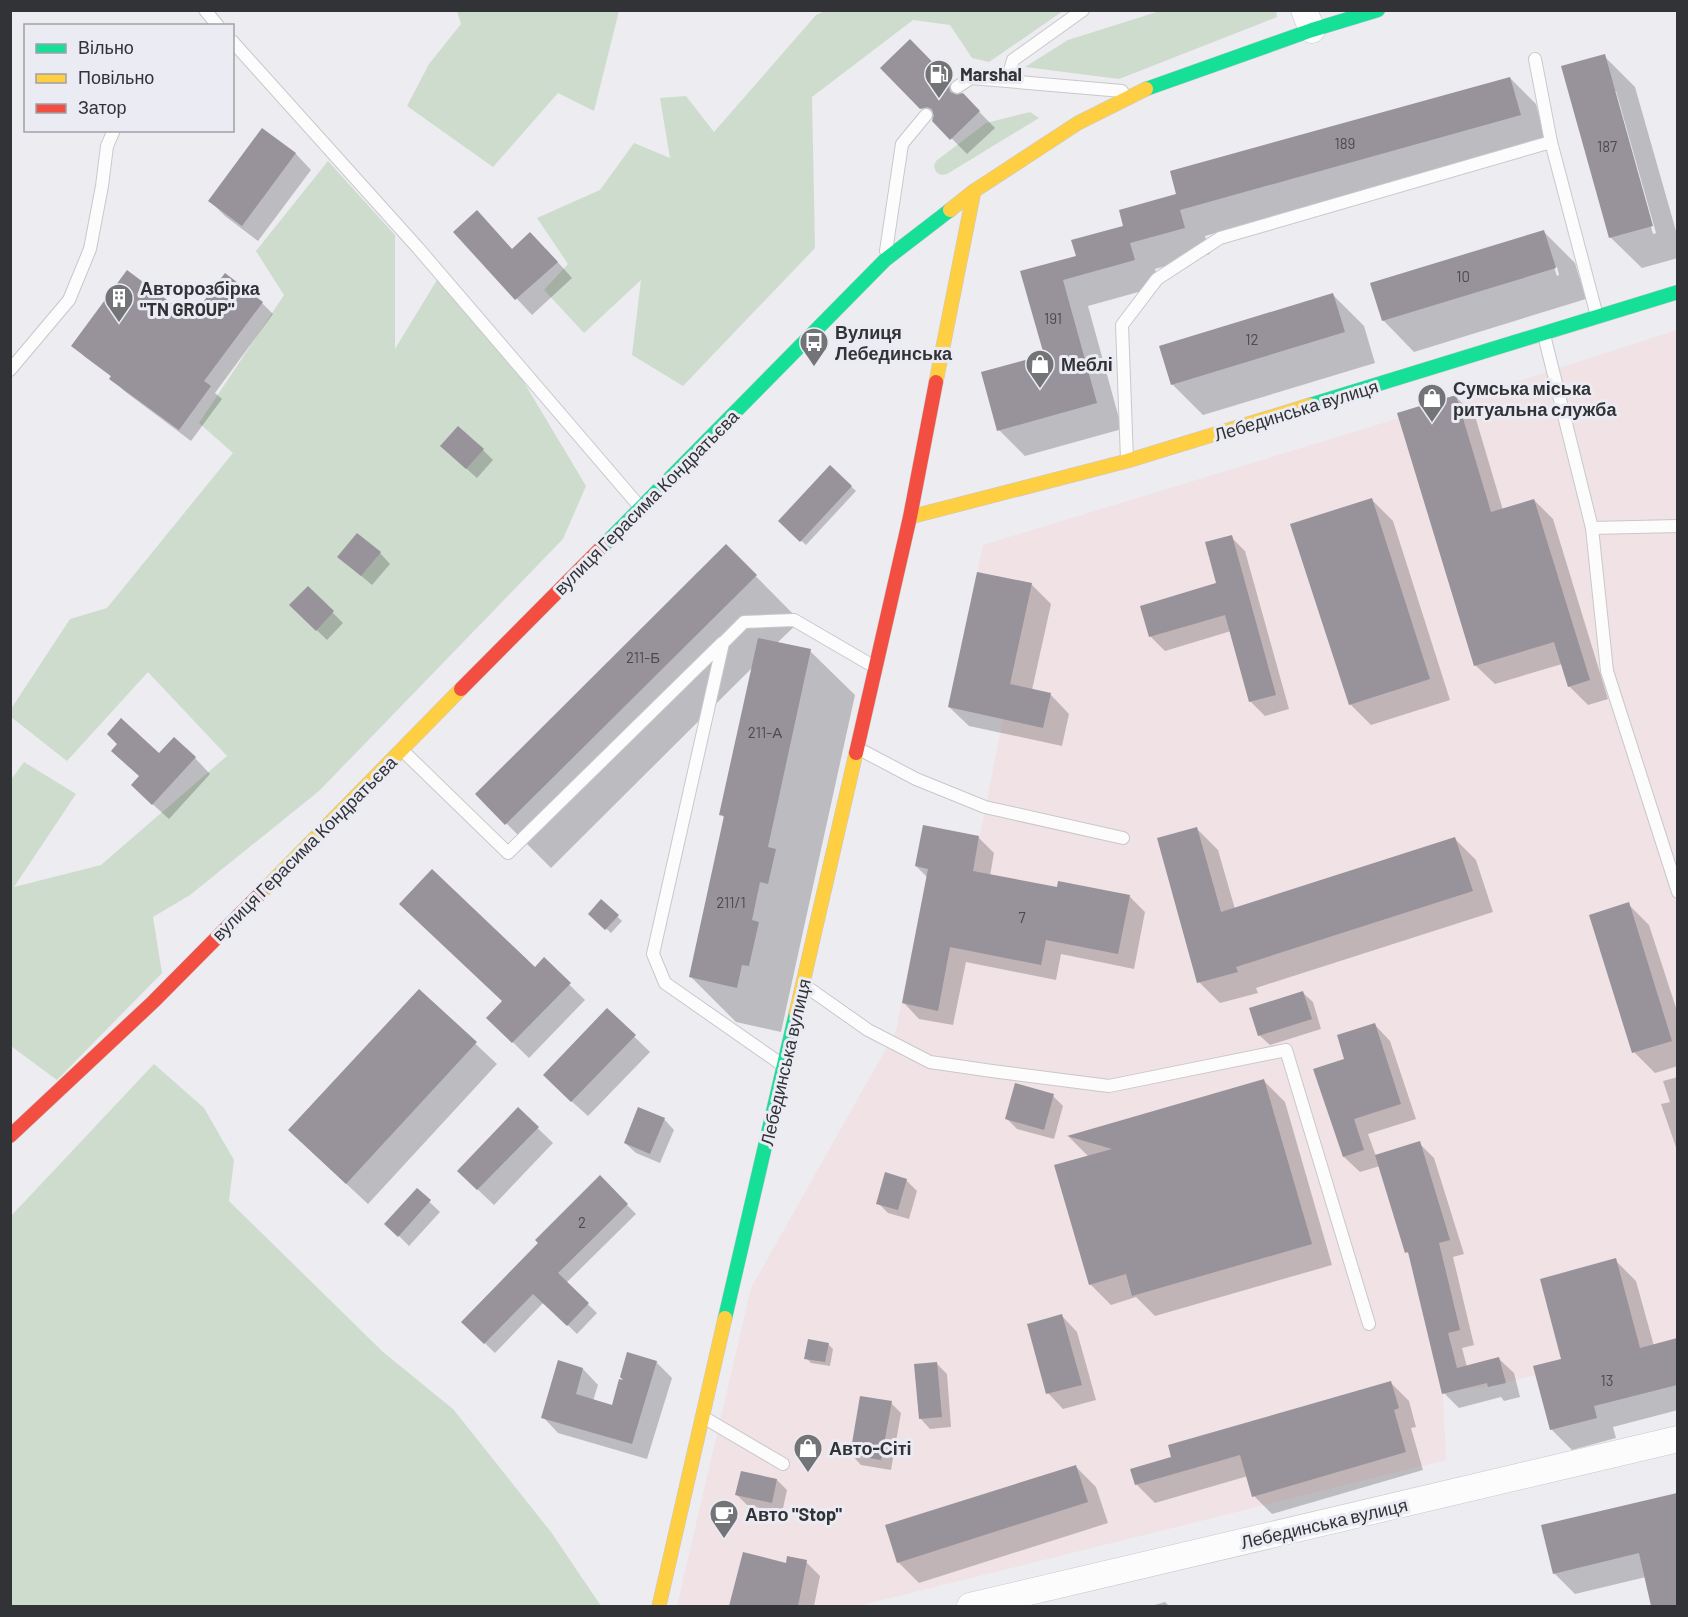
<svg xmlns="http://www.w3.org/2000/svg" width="1688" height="1617" font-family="Barlow,sans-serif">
<rect width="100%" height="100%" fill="#ececf1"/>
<polygon fill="#f1e2e5" points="1677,330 1677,1385 1594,1406 1597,1418 1550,1430 1535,1375 1488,1387 1463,1389 1443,1394 1446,1460 858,1606 677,1606 751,1288 896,1031 928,869 915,866 923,825 980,836 1003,719 948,707 983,545 1475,395"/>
<g fill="#cedcce">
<polygon points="457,11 619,11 594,111 558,93 493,167 407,106 429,64 461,24"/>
<polygon points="825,11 1063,11 989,62 972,58 950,25 913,20 812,97 815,248 683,386 632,355 641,280 584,333 544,290 568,264 537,218 600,190 634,143 670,158 660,98 686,96 714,132 816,15"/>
<polygon points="1160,11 1276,11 1277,17 1119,79 1025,67 1068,40"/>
<polygon points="1030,112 1039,118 947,174 941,175 936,172 934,166 936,161 986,123"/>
<polygon points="328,161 395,235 395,349 443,270 498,339 586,486 563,539 319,791 190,895 153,917 162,973 57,1080 11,1046 10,781 24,762 76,794 14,887 101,865 227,756 148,672 67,761 11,717 11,709 70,619 107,608 233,453 199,423 284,295 256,251"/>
<polygon points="154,1064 204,1108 234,1160 229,1201 383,1352 453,1409 551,1532 601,1606 11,1606 11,1216"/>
</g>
<g fill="#0003" fill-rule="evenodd">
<polygon points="910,41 995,128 967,154 882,68"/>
<path d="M 1604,56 L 1635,87 L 1678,238 L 1678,258 L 1642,268 L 1610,237 ZM 1613,91 L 1616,91 L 1656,233 L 1653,234 Z"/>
<polygon points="1510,78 1536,104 1546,141 1205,236 1210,254 1155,269 1160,286 1088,306 1122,429 1025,456 999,430 1045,356 1022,272 1077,257 1125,227"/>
<polygon points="262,130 296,154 311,170 258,241 225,216 210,201"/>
<polygon points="455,232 512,250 546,249 572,278 532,315"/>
<path d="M 1544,232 L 1575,263 L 1586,299 L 1414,352 L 1383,320 ZM 1554,267 L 1557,267 L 1559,275 L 1557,276 Z"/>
<polygon points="1333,295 1364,326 1375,363 1203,415 1172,384"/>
<polygon points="262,303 273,314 215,393 222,399 191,441 123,390 112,377 85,357 73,346"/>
<polygon points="1456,397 1475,416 1503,510 1534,500 1553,519 1608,699 1588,705 1569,686 1562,664 1495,684 1475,665"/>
<polygon points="483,450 493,460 477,478 452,456"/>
<polygon points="830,467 856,491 806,545 780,521"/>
<polygon points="1372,500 1393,521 1450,700 1371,725 1350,704"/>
<polygon points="1231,537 1245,551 1289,709 1265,716 1250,701 1231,631 1165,651 1150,636 1218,584"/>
<polygon points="726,546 800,621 777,643 810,651 855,695 781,1032 736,1022 691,977 725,819 721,814 752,668 551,868 477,794"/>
<polygon points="380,553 390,564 372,585 339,557"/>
<polygon points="1031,584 1051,604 1032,690 1050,694 1069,714 1062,746 969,726 949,707"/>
<polygon points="308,588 343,623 327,640 291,605"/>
<polygon points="119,744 159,755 195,758 210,774 169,819 148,800 140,777"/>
<polygon points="1197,829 1218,850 1235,909 1455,839 1476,860 1493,912 1256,988 1258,993 1220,1003 1199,982"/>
<polygon points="979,838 994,853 990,876 1058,889 1129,896 1145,912 1134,969 1061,954 1056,980 966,962 953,1025 919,1019 904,1003 928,878 916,866"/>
<polygon points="601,901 622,921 611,933 590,914"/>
<polygon points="1628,904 1649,925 1678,1014 1678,1066 1655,1073 1634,1052"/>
<polygon points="544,960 585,1000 529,1058 488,1018"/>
<polygon points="419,991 497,1064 368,1204 311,1151"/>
<polygon points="1302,992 1313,1002 1321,1029 1270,1045 1259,1035"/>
<polygon points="607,1010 650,1052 588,1116 560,1091"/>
<polygon points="1375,1025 1390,1041 1416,1119 1368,1134 1376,1156 1419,1143 1434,1158 1464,1254 1453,1257 1474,1345 1462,1348 1467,1367 1499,1359 1514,1373 1520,1397 1504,1401 1501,1397 1459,1408 1444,1393 1411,1256 1407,1252 1380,1166 1360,1172 1344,1157 1346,1060"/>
<polygon points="1678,1077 1678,1153 1661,1104 1670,1102 1663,1081"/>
<polygon points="1264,1081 1285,1102 1332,1265 1155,1316 1136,1297 1111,1305 1090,1284 1089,1157 1069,1137"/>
<polygon points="1053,1096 1063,1106 1054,1139 1017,1129 1007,1119"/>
<polygon points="518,1109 553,1143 494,1205 475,1187"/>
<polygon points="664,1119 674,1130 660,1163 636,1153 625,1143"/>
<polygon points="600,1178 636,1214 566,1283 597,1313 577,1334 544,1302 495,1353 463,1322"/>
<polygon points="906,1180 917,1191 909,1219 888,1213 878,1203"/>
<polygon points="417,1190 440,1212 409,1246 397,1234"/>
<polygon points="1615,1260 1636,1281 1654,1346 1678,1340 1678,1410 1613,1427 1616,1438 1572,1450 1551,1429 1563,1360"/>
<polygon points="1062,1316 1077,1332 1096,1400 1063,1409 1048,1393"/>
<polygon points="828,1344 833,1349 830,1366 811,1363 806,1358"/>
<polygon points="656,1362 672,1378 647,1459 558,1433 543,1417 583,1369 598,1385 593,1401 613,1407 628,1383"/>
<polygon points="937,1364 947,1374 951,1427 930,1429 920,1418"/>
<polygon points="1390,1382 1409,1401 1416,1427 1411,1428 1423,1470 1272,1514 1254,1496 1248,1476 1155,1503 1136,1484 1173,1458"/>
<polygon points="891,1403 901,1413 891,1470 861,1465 851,1454"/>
<polygon points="1075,1466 1096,1487 1108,1523 919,1583 898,1562"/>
<polygon points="777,1480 787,1490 782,1513 747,1505 737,1495"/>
<polygon points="1678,1494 1678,1606 1653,1606 1646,1577 1575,1594 1554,1573 1543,1526"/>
<polygon points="806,1562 820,1576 814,1606 733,1606 731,1605 787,1565"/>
<polygon points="1165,1602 1169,1606 1151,1606"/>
</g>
<g fill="#98929a">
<polygon points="910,39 951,81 949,87 950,92 957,95 963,93 980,111 950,140 932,121 934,116 932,109 927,107 920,109 880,68"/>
<polygon points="1605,54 1653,226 1609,238 1561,66"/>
<polygon points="1510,77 1521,115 1180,210 1185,228 1130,243 1135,260 1063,280 1097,403 997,431 981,372 1044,355 1020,271 1076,256 1071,240 1123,226 1119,210 1176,194 1170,171"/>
<polygon points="262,128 296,153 242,226 208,201"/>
<polygon points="477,210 512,249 530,232 558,262 515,300 453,232"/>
<polygon points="1544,230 1556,268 1382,321 1370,283"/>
<polygon points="127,270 191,318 225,273 263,302 204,381 211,386 179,430 109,379 111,376 71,346"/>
<polygon points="1333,293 1345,332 1171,385 1159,346"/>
<polygon points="1456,395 1491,512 1534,499 1590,680 1568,687 1554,642 1474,666 1397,413"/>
<polygon points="458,426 484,449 466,469 440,446"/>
<polygon points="830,465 852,486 800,542 778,521"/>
<polygon points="1372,498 1430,679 1349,705 1290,524"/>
<polygon points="357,533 381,552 361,576 337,557"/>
<polygon points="1232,535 1276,695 1249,702 1225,615 1149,637 1140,606 1216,583 1205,542"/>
<polygon points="726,544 757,575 505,825 475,794"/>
<polygon points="977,572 1032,583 1010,684 1051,693 1043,728 948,707"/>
<polygon points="308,586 334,611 316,631 289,605"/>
<polygon points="758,638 811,649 768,847 776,849 768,884 760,882 752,920 759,922 749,966 742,965 737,988 689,977 724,816 719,815"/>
<polygon points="121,718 159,753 174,737 196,757 152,805 131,785 139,776 111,751 117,744 107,734"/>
<polygon points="923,825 979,836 973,871 1057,887 1058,881 1130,895 1118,954 1046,940 1041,965 950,947 938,1011 902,1003 928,869 915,866"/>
<polygon points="1197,827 1221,912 1455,837 1473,891 1236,967 1238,972 1197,983 1157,838"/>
<polygon points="432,869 535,967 544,957 571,983 512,1043 486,1018 502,1001 399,904"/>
<polygon points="601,899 619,915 605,930 588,914"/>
<polygon points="1629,902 1672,1041 1632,1053 1589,915"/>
<polygon points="419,989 477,1042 346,1184 288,1130"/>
<polygon points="1303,991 1312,1019 1258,1036 1249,1008"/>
<polygon points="607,1008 636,1035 571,1102 543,1075"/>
<polygon points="1375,1023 1401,1104 1354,1119 1364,1150 1343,1157 1313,1069 1344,1059 1337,1035"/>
<polygon points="1264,1079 1312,1244 1132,1296 1126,1274 1089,1285 1054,1165 1112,1149 1067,1136"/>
<polygon points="1015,1083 1054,1094 1044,1130 1005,1119"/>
<polygon points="518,1107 539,1127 477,1190 457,1171"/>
<polygon points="638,1107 665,1118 650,1154 624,1143"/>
<polygon points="1420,1141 1450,1240 1439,1243 1460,1330 1448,1333 1457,1368 1499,1357 1506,1383 1488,1387 1487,1383 1442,1394 1408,1252 1405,1253 1375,1155"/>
<polygon points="885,1172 907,1179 898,1210 876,1204"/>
<polygon points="600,1175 628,1204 558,1273 589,1303 567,1326 533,1294 484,1344 461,1322 538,1243 535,1240"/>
<polygon points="417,1188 431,1200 398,1237 384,1224"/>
<polygon points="1616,1258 1640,1348 1677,1338 1677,1385 1594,1406 1597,1418 1550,1430 1533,1366 1561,1359 1540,1279"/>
<polygon points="1062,1314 1082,1385 1046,1394 1027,1324"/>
<polygon points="808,1339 829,1343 825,1362 804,1359"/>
<polygon points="627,1352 657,1361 632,1444 541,1418 558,1360 583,1368 576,1394 612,1405 619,1379 623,1380 620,1377"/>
<polygon points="937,1362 942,1417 919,1419 914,1364"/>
<polygon points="1391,1381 1399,1408 1394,1410 1406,1452 1252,1497 1240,1455 1135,1485 1130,1469 1171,1457 1168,1445"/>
<polygon points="860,1396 892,1401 881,1460 850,1455"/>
<polygon points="1076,1465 1088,1502 897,1563 885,1525"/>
<polygon points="741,1471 777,1479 772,1503 735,1495"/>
<polygon points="1677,1493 1677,1606 1651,1606 1639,1553 1553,1574 1541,1525"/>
<polygon points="743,1552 786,1563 787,1556 807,1560 798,1606 729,1606"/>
</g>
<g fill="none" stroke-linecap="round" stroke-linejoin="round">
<g stroke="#c8c8cc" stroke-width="14">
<g id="lane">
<polyline points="205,10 218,26"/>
<polyline points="232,41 418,248 640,507"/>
<polyline points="1535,59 1551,142"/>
<polyline points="1007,80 1013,60 1083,10"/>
<polyline points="957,87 971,78 1122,91"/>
<polyline points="886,251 902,144 926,115"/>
<polyline points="1544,335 1592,528 1607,671 1678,892"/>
<polyline points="10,370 69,300 90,249 102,186 107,146 114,130"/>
<polyline points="1127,460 1122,325 1157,279 1220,238 1551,142 1597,316"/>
<polyline points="1592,528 1678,526"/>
<polyline points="859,749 916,779 985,807 1123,838"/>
<polyline points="402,750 508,853 722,643"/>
<polyline points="804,985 868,1030 930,1062 992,1071 1109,1086 1286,1050 1369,1324"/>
<polyline points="781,1064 665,983 653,954 723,643 744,622 794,620 873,666"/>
<polyline points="703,1417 783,1464"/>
</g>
</g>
<g stroke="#c8c8cc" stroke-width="27">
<g id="street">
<polyline points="1304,10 1312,30"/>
<polyline points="970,1606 1678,1439"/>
</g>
</g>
<g stroke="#c8c8cc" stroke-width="15">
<g id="fast">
<polyline points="1146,89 1312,30 1378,10"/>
<polyline points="1310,405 1678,292"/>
<polyline points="602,547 885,260 950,210"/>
<polyline points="725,1318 796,1013"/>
</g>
</g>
<g stroke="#c8c8cc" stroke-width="15">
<g id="slow">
<polyline points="950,210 974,191 1078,123 1146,89"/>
<polyline points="936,382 974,191"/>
<polyline points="910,517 1127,461 1310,405"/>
<polyline points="261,893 461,689"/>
<polyline points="796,1013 856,753"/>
<polyline points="659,1606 725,1318"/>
</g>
</g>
<g stroke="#c8c8cc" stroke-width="15">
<g id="jam">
<polyline points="461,689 602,547"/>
<polyline points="856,753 910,517 936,382"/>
<polyline points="10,1136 153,1002 261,893"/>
</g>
</g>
<use href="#lane" stroke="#fcfcfd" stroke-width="12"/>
<use href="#street" stroke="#fcfcfd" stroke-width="26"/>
<use href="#fast" stroke="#16e098" stroke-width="14"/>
<use href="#slow" stroke="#ffcf43" stroke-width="14"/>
<use href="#jam" stroke="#f24e42" stroke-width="14"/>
</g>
<defs>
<g id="fuel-pin" transform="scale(1.5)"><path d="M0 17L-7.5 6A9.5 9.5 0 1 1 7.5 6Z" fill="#737477" stroke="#eaebf3"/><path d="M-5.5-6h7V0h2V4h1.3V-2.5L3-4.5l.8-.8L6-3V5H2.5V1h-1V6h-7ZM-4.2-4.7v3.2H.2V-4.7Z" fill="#fff"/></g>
<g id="building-pin" transform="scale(1.5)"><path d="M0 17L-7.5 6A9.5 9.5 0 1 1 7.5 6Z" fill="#737477" stroke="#eaebf3"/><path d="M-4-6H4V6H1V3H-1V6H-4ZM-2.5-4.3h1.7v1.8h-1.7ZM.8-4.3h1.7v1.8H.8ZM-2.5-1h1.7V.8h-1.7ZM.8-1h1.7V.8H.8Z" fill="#fff"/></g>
<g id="bus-pin" transform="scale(1.5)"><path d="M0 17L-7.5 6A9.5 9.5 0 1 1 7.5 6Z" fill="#737477" stroke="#eaebf3"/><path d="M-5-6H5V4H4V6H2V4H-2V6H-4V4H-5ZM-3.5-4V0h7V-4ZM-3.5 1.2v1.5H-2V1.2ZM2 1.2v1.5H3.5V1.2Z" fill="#fff"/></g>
<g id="shop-pin" transform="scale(1.5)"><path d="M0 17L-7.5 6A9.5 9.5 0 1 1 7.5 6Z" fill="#737477" stroke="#eaebf3"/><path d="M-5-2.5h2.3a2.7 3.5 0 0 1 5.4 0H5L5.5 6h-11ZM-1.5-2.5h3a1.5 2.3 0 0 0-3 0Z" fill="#fff"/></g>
<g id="cafe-pin" transform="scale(1.5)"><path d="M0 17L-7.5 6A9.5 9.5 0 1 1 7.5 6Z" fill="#737477" stroke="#eaebf3"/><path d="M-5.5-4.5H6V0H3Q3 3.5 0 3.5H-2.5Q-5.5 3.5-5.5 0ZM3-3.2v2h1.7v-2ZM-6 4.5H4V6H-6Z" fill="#fff"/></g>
</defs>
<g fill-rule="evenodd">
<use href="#fuel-pin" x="939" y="74"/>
<use href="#building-pin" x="119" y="298"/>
<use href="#bus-pin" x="814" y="342"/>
<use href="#shop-pin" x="1040" y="364"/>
<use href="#shop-pin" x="1432" y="398"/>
<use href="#shop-pin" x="808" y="1448"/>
<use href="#cafe-pin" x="724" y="1514"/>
</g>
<g text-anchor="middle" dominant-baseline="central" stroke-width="6" stroke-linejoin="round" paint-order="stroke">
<g font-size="15" fill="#4c4b4f">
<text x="1345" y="143">189</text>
<text x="1607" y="146">187</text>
<text x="1463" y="276">10</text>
<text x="1053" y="318">191</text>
<text x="1252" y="339">12</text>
<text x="643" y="657">211-Б</text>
<text x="765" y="732">211-А</text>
<text x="731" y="902">211/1</text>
<text x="1022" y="917">7</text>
<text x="582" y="1222">2</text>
<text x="1607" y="1380">13</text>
</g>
<g font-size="18" font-weight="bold" fill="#323336" stroke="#eaebf3" text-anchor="start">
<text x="960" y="74">Marshal</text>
<text x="140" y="288">Авторозбірка<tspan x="140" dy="21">"TN GROUP"</tspan></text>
<text x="835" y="332">Вулиця<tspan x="835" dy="21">Лебединська</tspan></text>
<text x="1061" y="364">Меблі</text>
<text x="1453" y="388">Сумська міська<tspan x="1453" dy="21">ритуальна служба</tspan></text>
<text x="829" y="1448">Авто-Сіті</text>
<text x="745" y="1514">Авто "Stop"</text>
</g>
<g font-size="18" fill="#323336" stroke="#eaebf3">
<text transform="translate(1296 410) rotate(-17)">Лебединська вулиця</text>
<text transform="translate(646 502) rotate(-45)">вулиця Герасима Кондратьєва</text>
<text transform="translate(304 848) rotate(-45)">вулиця Герасима Кондратьєва</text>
<text transform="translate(785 1062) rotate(-77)">Лебединська вулиця</text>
<text transform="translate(1324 1523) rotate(-13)">Лебединська вулиця</text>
</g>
</g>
<rect width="1688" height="1617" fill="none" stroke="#323336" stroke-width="24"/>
<rect x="24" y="24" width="210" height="108" fill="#eaebf3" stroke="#a0a1a7" stroke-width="1.5"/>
<rect x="36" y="44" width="30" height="9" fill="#16e098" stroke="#a0a1a7" stroke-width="1.5"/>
<text x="78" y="54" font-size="18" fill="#323336">Вільно</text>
<rect x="36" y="74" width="30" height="9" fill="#ffcf43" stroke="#a0a1a7" stroke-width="1.5"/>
<text x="78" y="84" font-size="18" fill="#323336">Повільно</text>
<rect x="36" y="104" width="30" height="9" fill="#f24e42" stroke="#a0a1a7" stroke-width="1.5"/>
<text x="78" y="114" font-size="18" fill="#323336">Затор</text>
</svg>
